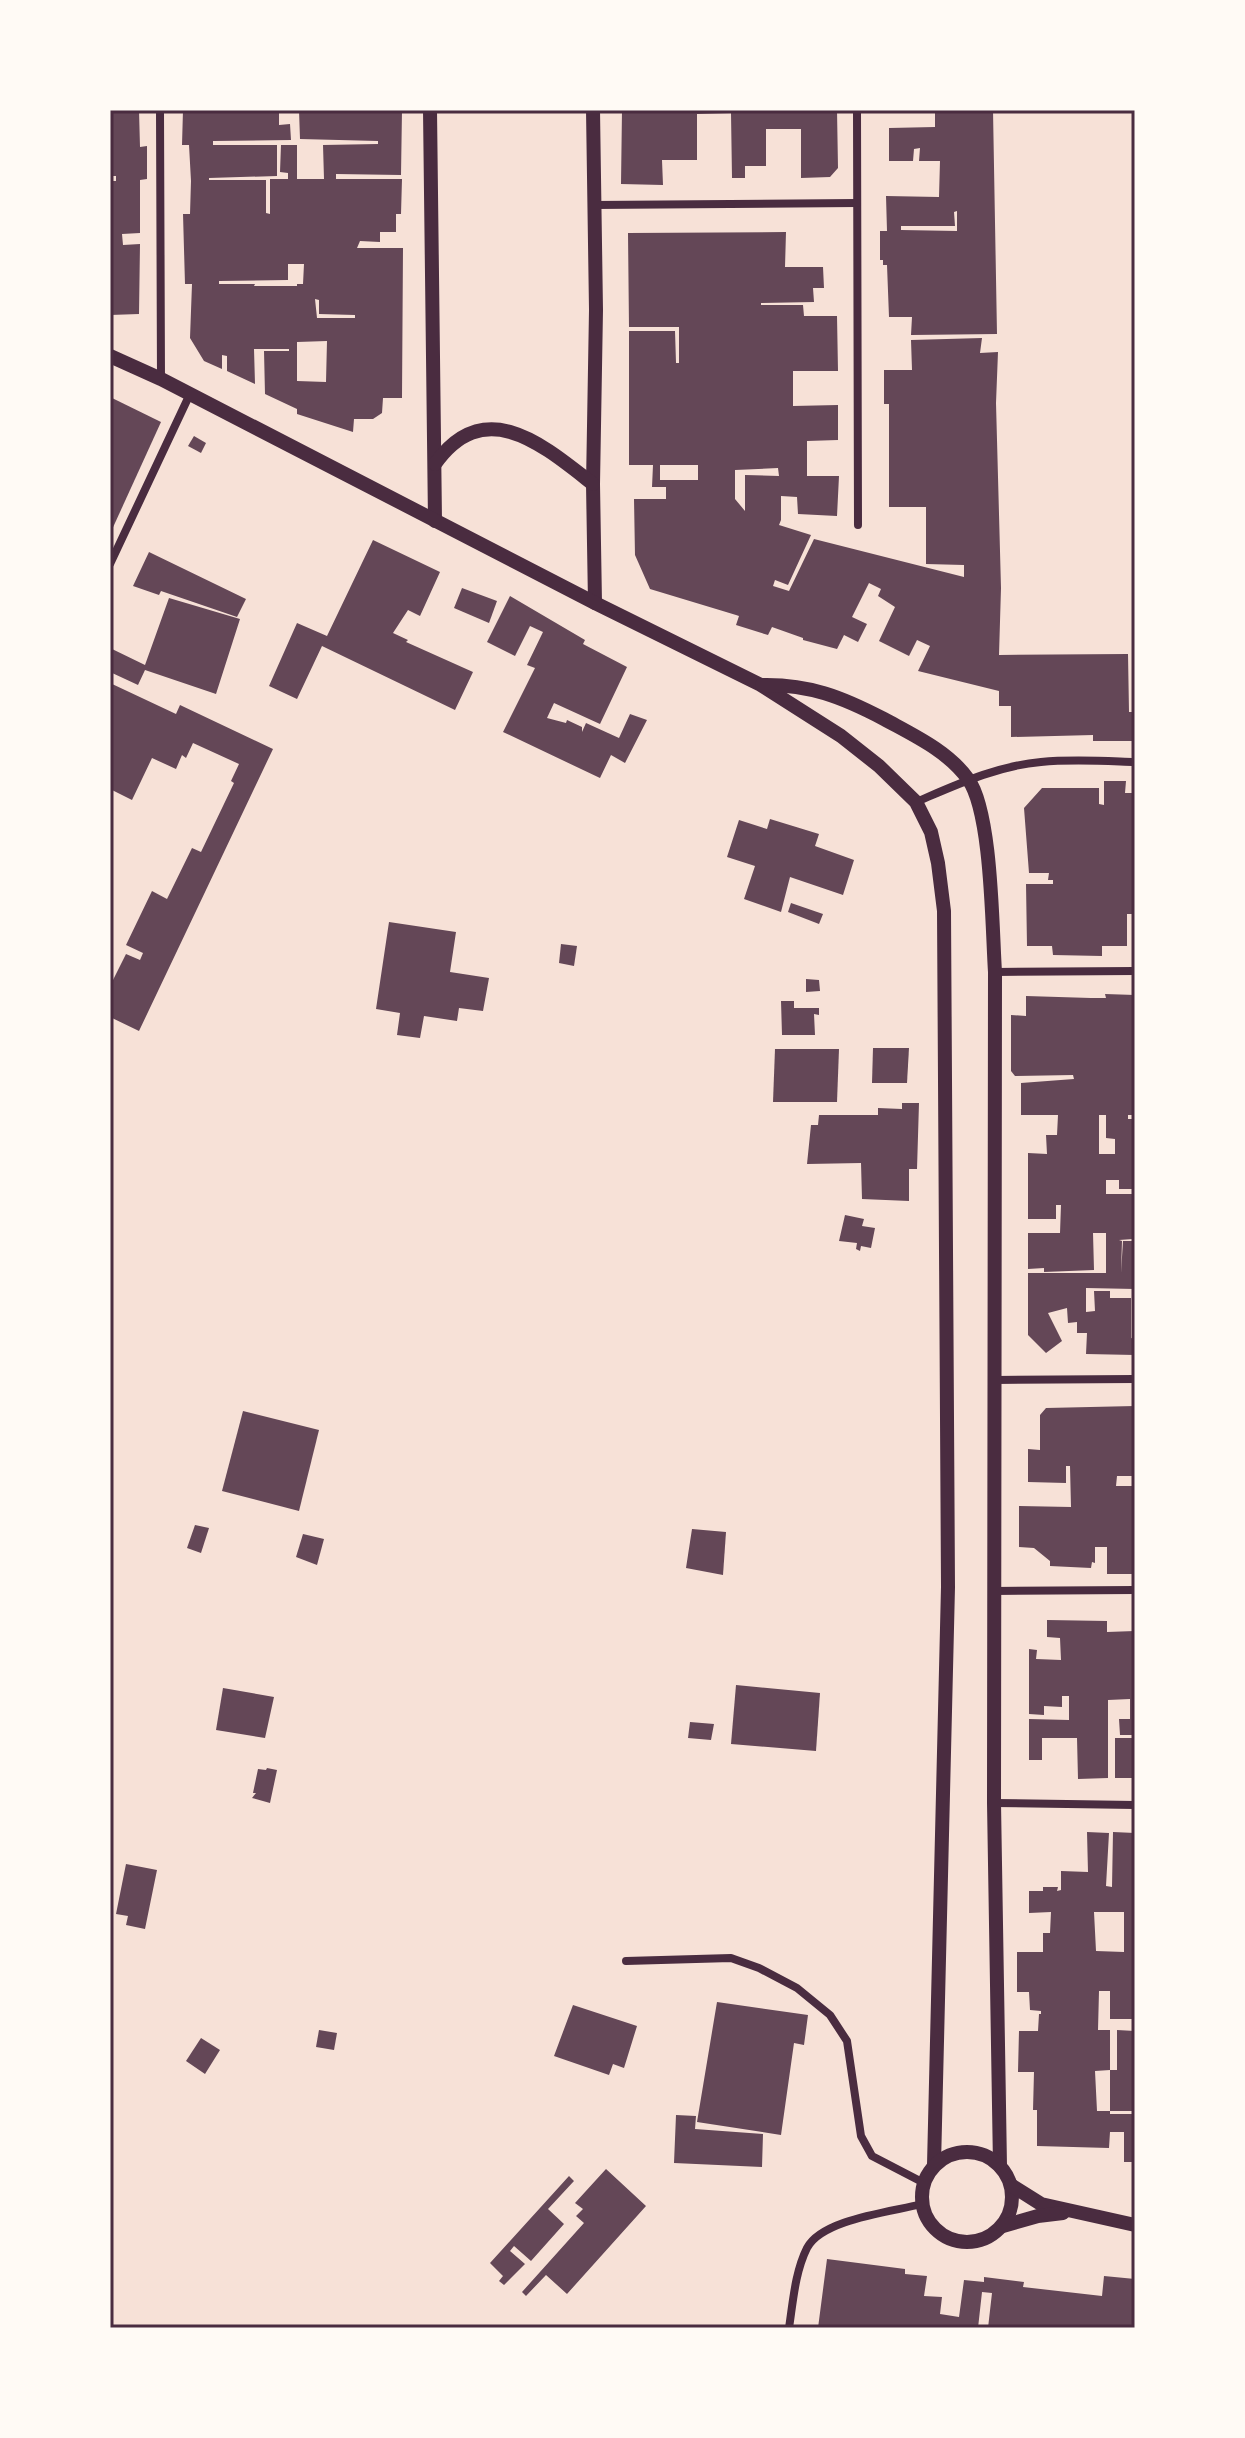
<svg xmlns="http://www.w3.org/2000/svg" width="1245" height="2438" font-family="Arial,sans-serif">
<rect width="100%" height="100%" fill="#f7e1d7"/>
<g fill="#644757" fill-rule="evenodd">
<polygon points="114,110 139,110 140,147 147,146 147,179 140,180 140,233 122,234 123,245 140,244 139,314 110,315 110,181 116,181 116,176 110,176 110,112"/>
<path d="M 183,110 L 279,110 L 279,125 L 290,124 L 291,140 L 213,141 L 213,145 L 277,145 L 277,176 L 209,178 L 209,180 L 266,180 L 266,213 L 270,214 L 270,179 L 288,179 L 288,173 L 280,172 L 281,145 L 297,145 L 297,179 L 324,179 L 323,145 L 378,144 L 378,141 L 300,139 L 299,110 L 402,110 L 401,175 L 336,174 L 336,179 L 402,179 L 401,214 L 396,214 L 396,232 L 380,232 L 380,242 L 360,241 L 357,248 L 403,248 L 402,398 L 383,398 L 382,413 L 373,419 L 354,419 L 353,432 L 297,414 L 297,409 L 265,394 L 264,351 L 289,351 L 289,349 L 254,349 L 255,384 L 227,371 L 227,356 L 222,355 L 222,369 L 204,361 L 190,338 L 192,284 L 185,284 L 183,214 L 190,214 L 191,181 L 189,145 L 182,145 ZM 288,264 L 304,264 L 303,284 L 297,284 L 297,286 L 254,286 L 255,284 L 219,284 L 219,281 L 288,280 ZM 315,299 L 319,300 L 319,314 L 355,315 L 355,318 L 317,318 ZM 327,341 L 326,382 L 297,381 L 297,342 Z"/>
<polygon points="622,110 837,110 838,168 830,177 801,178 801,129 766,129 766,166 745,166 745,178 732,178 731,113 697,114 697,160 662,160 663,185 621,184"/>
<path d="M 935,110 L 993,110 L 997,334 L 911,335 L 912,317 L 889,317 L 887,265 L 883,265 L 883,260 L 880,260 L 880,231 L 887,231 L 886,196 L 939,197 L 940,161 L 919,161 L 920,148 L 914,149 L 913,161 L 889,161 L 889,128 L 935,127 ZM 957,211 L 957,231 L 901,230 L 901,226 L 955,226 L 954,212 Z"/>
<path d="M 786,232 L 785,267 L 823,267 L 824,288 L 813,288 L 814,302 L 761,303 L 761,305 L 803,305 L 804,316 L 837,316 L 838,371 L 793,371 L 793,406 L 838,405 L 838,440 L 807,441 L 807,476 L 839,476 L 837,516 L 798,514 L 797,497 L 781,496 L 781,520 L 779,525 L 811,535 L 788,585 L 775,580 L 773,586 L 789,591 L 814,539 L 964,577 L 964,565 L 926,564 L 926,507 L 889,507 L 889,404 L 884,404 L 884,370 L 912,370 L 911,340 L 982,338 L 980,353 L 998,352 L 996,403 L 1001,588 L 999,655 L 1128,654 L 1129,712 L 1135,712 L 1133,741 L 1093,741 L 1093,735 L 1011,737 L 1011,706 L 999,706 L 999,691 L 918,671 L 930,646 L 917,640 L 909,656 L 879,641 L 895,607 L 878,596 L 881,589 L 869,583 L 852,617 L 867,624 L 858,642 L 844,635 L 837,649 L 803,640 L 803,638 L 772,627 L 768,635 L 736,625 L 739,616 L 736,615 L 650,589 L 635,555 L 634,499 L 666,499 L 666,487 L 652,487 L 653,465 L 629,465 L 629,331 L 675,331 L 676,363 L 679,363 L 679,327 L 629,327 L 628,233 ZM 660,465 L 698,465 L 698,480 L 660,480 ZM 778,468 L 779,476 L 745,475 L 745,511 L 735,499 L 735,470 Z"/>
<polygon points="110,397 161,422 110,534"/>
<polygon points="194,436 206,443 201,453 188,446"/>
<polygon points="373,540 440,572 420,616 408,610 393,633 408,640 406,642 473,672 455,710 322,646 297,699 269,686 297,623 327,636"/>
<polygon points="149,552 246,599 237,617 161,591 159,595 133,586"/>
<polygon points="462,588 497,601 489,623 454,608"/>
<polygon points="510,596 585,640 583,644 627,667 600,724 554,703 547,718 566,723 567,720 582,727 582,732 586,723 619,738 630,714 647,720 625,763 611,755 600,778 503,732 535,668 527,665 543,632 530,626 515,656 487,642"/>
<polygon points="169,598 240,619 216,694 145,670 138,685 110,672 110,648 145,665"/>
<polygon points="110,683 176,714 180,705 273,749 139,1031 110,1017 110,986 126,954 140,960 143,953 126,945 152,891 167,899 192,848 201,852 234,783 231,781 239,764 193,743 186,758 182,755 176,769 152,758 132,800 110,789"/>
<polygon points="1104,781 1126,781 1125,793 1135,793 1135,914 1127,914 1127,946 1102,946 1102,956 1053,955 1052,946 1027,946 1026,884 1053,884 1053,880 1048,880 1049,873 1029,873 1024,808 1042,788 1099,788 1099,804 1104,805"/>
<polygon points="770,819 819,834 815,846 854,860 843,895 790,877 781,912 744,899 755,866 727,857 739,820 767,829"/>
<polygon points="791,903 823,914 819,924 788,912"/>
<polygon points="389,922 456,932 450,972 489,978 483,1011 459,1008 457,1021 424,1016 420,1038 397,1035 400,1013 376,1009"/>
<polygon points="561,944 577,946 574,966 559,963"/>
<polygon points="806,979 819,980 820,991 806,992"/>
<path d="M 1105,994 L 1135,995 L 1135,1115 L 1128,1115 L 1128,1119 L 1135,1119 L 1135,1189 L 1119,1189 L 1119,1180 L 1106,1180 L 1106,1194 L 1135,1194 L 1135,1234 L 1132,1234 L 1133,1239 L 1119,1240 L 1122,1241 L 1121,1273 L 1123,1241 L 1135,1241 L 1135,1289 L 1086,1288 L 1086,1312 L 1095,1311 L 1094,1291 L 1110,1291 L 1110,1298 L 1131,1298 L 1131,1338 L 1135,1339 L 1135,1355 L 1086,1354 L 1087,1333 L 1077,1333 L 1077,1322 L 1068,1323 L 1067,1308 L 1048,1313 L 1062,1341 L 1046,1353 L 1028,1335 L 1028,1273 L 1106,1273 L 1106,1233 L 1093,1233 L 1094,1270 L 1044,1272 L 1044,1268 L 1028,1269 L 1028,1233 L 1060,1233 L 1061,1205 L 1056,1205 L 1056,1219 L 1028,1219 L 1028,1153 L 1047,1154 L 1046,1135 L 1057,1135 L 1058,1115 L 1021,1115 L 1021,1083 L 1074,1079 L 1073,1075 L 1015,1076 L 1011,1071 L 1011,1015 L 1026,1016 L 1026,996 L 1091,998 L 1106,998 ZM 1099,1115 L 1106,1115 L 1106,1138 L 1115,1139 L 1115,1154 L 1099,1154 Z"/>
<polygon points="781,1001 794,1001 794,1008 819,1008 819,1015 814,1014 815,1035 782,1035"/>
<polygon points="873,1048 909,1048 907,1083 872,1083"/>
<polygon points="775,1049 839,1049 837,1102 773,1102"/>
<polygon points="902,1103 919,1103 917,1169 909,1169 909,1201 862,1199 861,1163 807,1164 811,1125 818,1125 819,1115 878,1115 878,1108 902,1109"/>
<polygon points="845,1215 864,1219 862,1226 875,1228 871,1248 861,1246 860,1251 856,1249 857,1243 839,1241"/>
<polygon points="1135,1406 1135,1476 1117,1476 1116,1486 1135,1486 1135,1574 1107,1574 1107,1547 1095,1547 1095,1563 1092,1562 1091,1568 1050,1566 1050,1561 1034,1548 1019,1547 1019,1506 1071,1507 1070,1466 1066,1466 1066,1483 1028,1482 1028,1449 1040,1450 1040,1415 1046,1408"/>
<polygon points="243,1411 319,1430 299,1511 222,1491"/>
<polygon points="195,1525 209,1528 201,1553 187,1548"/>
<polygon points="692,1529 726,1532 723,1575 686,1568"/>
<polygon points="303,1534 324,1539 317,1565 296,1557"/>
<polygon points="1047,1620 1107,1621 1107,1632 1135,1631 1135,1735 1120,1735 1119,1719 1130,1719 1130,1699 1108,1700 1108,1778 1078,1779 1077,1738 1042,1738 1042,1760 1029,1760 1029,1719 1069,1720 1069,1696 1062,1696 1062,1707 1044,1706 1044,1715 1029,1714 1029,1649 1037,1650 1036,1659 1061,1660 1060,1638 1047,1637"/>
<polygon points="736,1685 820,1693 816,1751 731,1744"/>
<polygon points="223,1688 274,1697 265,1738 216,1730"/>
<polygon points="690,1722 714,1724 711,1740 688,1738"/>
<rect x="1115" y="1738" width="20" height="40"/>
<polygon points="267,1768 277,1770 270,1803 252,1798 256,1793 253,1793 258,1769 266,1770"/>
<path d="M 1087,1832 L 1109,1833 L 1106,1886 L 1112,1887 L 1113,1832 L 1135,1833 L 1135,2019 L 1110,2019 L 1110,1991 L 1099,1991 L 1098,2030 L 1110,2030 L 1110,2070 L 1095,2071 L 1097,2111 L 1110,2111 L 1110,2070 L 1117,2070 L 1117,2030 L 1135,2031 L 1135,2111 L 1110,2111 L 1110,2114 L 1135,2114 L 1135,2162 L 1124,2162 L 1124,2132 L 1110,2132 L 1109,2148 L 1037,2146 L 1037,2110 L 1033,2110 L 1034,2072 L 1018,2072 L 1019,2031 L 1038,2031 L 1039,2014 L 1041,2014 L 1041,2011 L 1030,2010 L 1029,1992 L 1017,1992 L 1017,1952 L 1043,1952 L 1043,1933 L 1050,1933 L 1051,1912 L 1029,1913 L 1029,1891 L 1043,1891 L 1043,1887 L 1058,1887 L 1057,1891 L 1061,1890 L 1061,1871 L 1088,1872 ZM 1094,1912 L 1124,1912 L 1124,1952 L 1096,1951 Z"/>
<polygon points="126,1864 157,1870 145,1929 126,1925 128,1916 116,1914"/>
<polygon points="717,2002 808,2015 804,2045 794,2043 781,2135 697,2122"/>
<polygon points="573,2005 637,2026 624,2068 613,2064 609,2075 554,2056"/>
<polygon points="319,2030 337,2033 334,2050 316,2047"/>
<polygon points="201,2038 220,2050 205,2074 186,2061"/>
<polygon points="676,2115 696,2116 695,2129 763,2134 762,2167 674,2163"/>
<polygon points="606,2169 646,2206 567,2294 546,2275 526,2296 522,2292 584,2223 576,2216 583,2209 575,2203"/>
<polygon points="569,2176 574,2181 548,2209 564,2224 531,2261 514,2246 510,2251 525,2264 504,2285 499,2281 503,2276 490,2263"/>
<polygon points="827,2259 905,2269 905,2274 927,2276 924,2296 942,2297 940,2314 959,2317 964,2280 984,2282 984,2277 1024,2282 1023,2287 1102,2296 1104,2276 1135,2279 1135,2328 988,2328 992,2293 982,2292 978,2328 818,2328"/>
</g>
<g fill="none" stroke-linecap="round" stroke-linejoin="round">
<g stroke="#4a2c40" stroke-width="8">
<polyline points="160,110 161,379"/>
<polyline points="857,110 858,525"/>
<polyline points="594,205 857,203"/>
<polyline points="110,564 189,396"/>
<path d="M 916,802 C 956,785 996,766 1041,762 C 1072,759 1104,761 1135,762"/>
<polyline points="995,972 1135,971"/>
<polyline points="994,1380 1135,1379"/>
<polyline points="993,1591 1135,1590"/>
<polyline points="994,1803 1135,1805"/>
<polyline points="626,1961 731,1958 759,1968 797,1988 830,2015 847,2041 861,2136 872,2156 924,2183"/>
<path d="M 789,2328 C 793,2302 795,2272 807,2248 C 822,2219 891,2212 922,2204"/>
</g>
<g stroke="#4a2c40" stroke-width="14">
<polyline points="430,110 435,521"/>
<polyline points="593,110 596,310 593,484 595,603"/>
<polyline points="110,356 161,379 595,603 761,685 841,736 879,766 916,802 931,832 938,863 944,911 948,1587 934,2165"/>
<path d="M 435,464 C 485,394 543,445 593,484"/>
<path d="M 762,685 C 809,684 842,697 884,719 C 913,735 948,751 968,779 C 992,812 992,928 995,972 L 994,1803 L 1000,2166"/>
<circle cx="967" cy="2197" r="45"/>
<polyline points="1011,2185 1041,2204 1135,2225"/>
<polyline points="1003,2226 1038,2216 1063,2213"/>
</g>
</g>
<rect width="1245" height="2438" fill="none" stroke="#fffaf5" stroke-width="224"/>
<rect x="112" y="112" width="1021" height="2214" fill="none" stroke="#4a2c40" stroke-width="3"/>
</svg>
